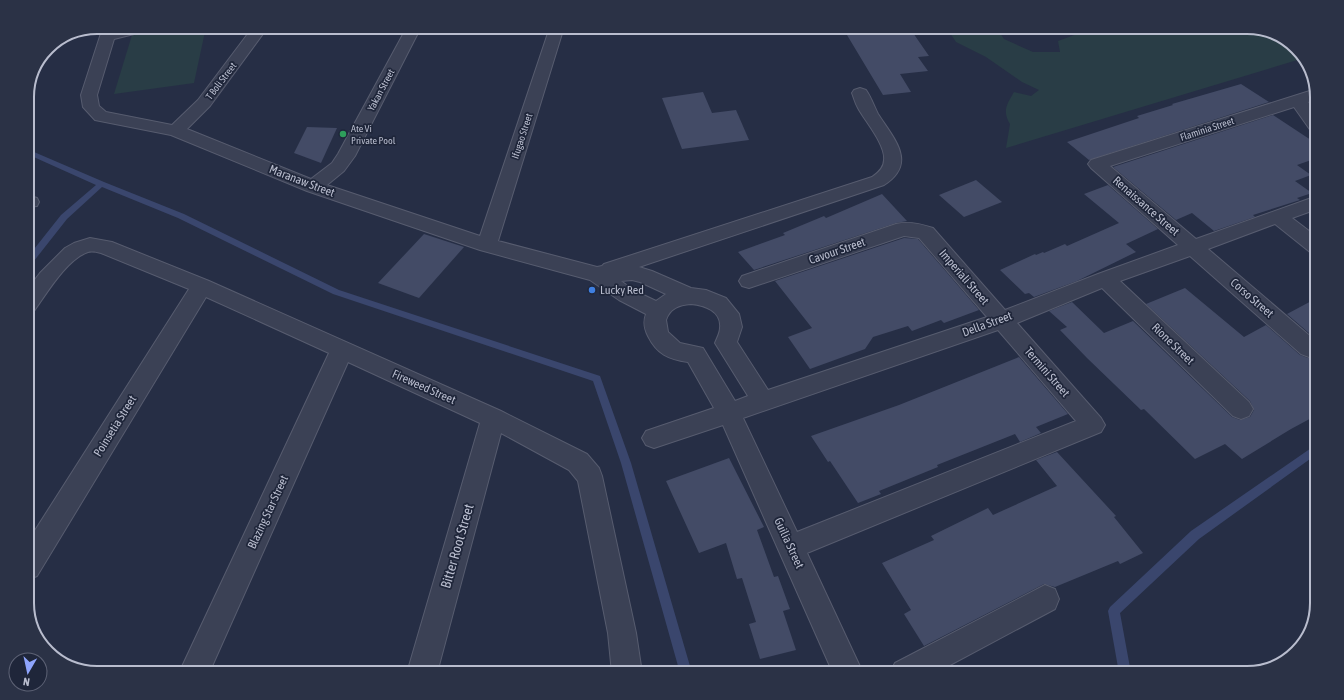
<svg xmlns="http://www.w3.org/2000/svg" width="1344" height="700" font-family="'Asap Condensed',sans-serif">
<rect width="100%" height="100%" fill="#262e45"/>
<g fill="#293d46">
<polygon points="196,27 206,27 194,83 114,94 132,35"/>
<path d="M 952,27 L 996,27 L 1004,39 L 1033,52 L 1060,52 L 1058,41 L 1077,34 L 1082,30 L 1078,27 L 1247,27 L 1278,34 L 1304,58 L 1006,148 L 1010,124 C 1002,111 1007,104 1014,92 L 1031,96 L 1039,90 L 1022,82 L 986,57 L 956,42 L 948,30 Z"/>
</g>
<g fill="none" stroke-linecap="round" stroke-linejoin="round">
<g fill="#3a466d" fill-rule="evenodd">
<polygon points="27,149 104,182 184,214 339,290 600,376 631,463 692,673 680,673 621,463 593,381 333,294 178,218 102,187 67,219 30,266 27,267 27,258 61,215 96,185 27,154"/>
<polygon points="1317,444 1317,454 1199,539 1120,613 1131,673 1119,673 1108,611 1110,607 1191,531"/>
</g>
</g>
<g fill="#434b66">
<polygon points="911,30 929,56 918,57 928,71 900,74 911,92 883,95 847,35"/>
<polygon points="1241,84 1269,102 1089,160 1067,142 1139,118 1137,116 1173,105 1172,104"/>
<polygon points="703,92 712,113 736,110 749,140 682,149 662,98"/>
<polygon points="1273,115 1317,144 1317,158 1297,165 1311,175 1295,181 1312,193 1297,198 1300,200 1253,215 1255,217 1214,231 1192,213 1176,220 1113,167"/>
<polygon points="307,127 337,128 321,163 294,153"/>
<polygon points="976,180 1002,202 964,217 939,195"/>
<polygon points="1108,185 1158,229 1126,244 1136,252 1077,281 1034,297 1029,293 1025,294 1000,270 1035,254 1036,255 1043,252 1044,253 1065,244 1067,246 1119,223 1084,194"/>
<polygon points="882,194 907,221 896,223 754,270 738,252 785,235 783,233 824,216 826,218"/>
<polygon points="424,234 464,247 419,298 378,283"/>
<polygon points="904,238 918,239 979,310 944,323 941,320 912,331 908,326 873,337 865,349 810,369 788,337 812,328 775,281"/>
<polygon points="1185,288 1244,337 1266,325 1300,355 1308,358 1317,356 1317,415 1291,429 1242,459 1225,444 1195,459 1144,409 1141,410 1087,358 1060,330 1067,327 1049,311 1072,302 1104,333 1133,321 1232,417 1240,420 1250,417 1254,410 1250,401 1146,304"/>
<polygon points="1317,298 1317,340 1287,314"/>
<polygon points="1019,357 1068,414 1036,427 1041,433 1020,442 1015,434 937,465 938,467 879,491 881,494 858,503 830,461 828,462 811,436 899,405"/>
<polygon points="1057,452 1116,516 1114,517 1143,553 1120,564 1118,561 1055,587 1044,584 924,646 904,614 911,610 882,563 934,540 931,536 988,508 993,515 1057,486 1036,460"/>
<polygon points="729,458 764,527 757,530 774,577 778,576 790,609 783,611 796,650 760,659 749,624 756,622 742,578 737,579 726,543 699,553 666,481"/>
</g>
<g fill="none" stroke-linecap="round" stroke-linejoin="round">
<g stroke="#575c6f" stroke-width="2">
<g id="minor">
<path d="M 103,27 L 117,27 L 117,29 L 126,27 L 152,27 L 150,30 L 114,39 L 97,95 L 99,106 L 106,112 L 172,125 L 198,100 L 253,27 L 268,27 L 210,106 L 187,129 L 311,179 L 332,163 L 338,154 L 407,27 L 421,27 L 355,156 L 344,171 L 327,185 L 480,236 L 550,27 L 564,27 L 498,241 L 597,267 L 602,266 L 604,264 L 872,177 C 878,173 884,168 884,160 C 886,145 865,121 858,108 C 855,103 854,98 852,93 L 854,90 L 860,88 L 866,90 C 871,97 874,106 878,114 C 894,139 918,163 884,185 L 639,267 L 652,271 L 691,288 L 706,290 L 726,298 L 739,314 L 742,327 L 737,342 L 768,390 L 987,317 L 919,238 L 904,236 L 749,288 L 742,286 L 739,281 L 742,276 L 896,224 C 909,221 921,224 933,228 L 1005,310 L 1098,274 L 1178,245 L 1091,168 L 1088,164 L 1091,160 L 1316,89 L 1317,99 L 1308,102 L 1317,115 L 1317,132 L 1311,131 L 1294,107 L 1110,166 L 1196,239 L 1317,196 L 1317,209 L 1292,218 L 1317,237 L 1317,254 L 1310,252 L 1275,224 L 1208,249 L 1317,342 L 1317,354 L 1309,357 L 1301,354 L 1190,256 L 1120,281 L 1249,402 L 1253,409 L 1249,416 L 1241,419 L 1233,416 L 1102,288 L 1017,323 L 1101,418 L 1105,425 L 1101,432 L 807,553 L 863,673 L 833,673 L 723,425 L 654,448 L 646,445 L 642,438 L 646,431 L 714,408 L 688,362 C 668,359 657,354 648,336 C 644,328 643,322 646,314 L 619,300 L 590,280 L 480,250 L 307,191 L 171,135 L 95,120 L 83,107 L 81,95 ZM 632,280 L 640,282 L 666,294 L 656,301 L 633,290 L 621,281 ZM 691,304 C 704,305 722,311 720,328 C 720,333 717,338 715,343 L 748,396 L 735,401 L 703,348 L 680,343 L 668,332 L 666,320 C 670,308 679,305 691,304 ZM 998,330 L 1076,421 L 797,532 L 743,418 Z"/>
<polygon points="27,195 37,198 39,202 37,206 27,207"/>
<path d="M 90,238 L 112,242 L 209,281 L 501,411 L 587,454 L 599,468 L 602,476 L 636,633 L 642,673 L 612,673 L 608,633 L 578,481 L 569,470 L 501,433 L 437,673 L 407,673 L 480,423 L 348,362 L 209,673 L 179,673 L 329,353 L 206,297 L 37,576 L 27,580 L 27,543 L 189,289 L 101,253 C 97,252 92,251 88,252 C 67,259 47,293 34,311 L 27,313 L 27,290 L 40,273 L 65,248 L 74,243 Z"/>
<polygon points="1045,585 1055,589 1059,599 1055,609 935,673 890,673 895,663"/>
</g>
</g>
<use href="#minor" fill="#3b4155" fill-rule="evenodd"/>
</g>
<circle fill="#2e9e5b" stroke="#1f263a" stroke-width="1.5" cx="343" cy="134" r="4"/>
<circle fill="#3f7fe0" stroke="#1f263a" stroke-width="1.5" cx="592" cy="290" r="4"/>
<g text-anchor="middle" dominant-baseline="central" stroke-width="3.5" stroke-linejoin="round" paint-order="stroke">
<g font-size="10" fill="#b9bdce" stroke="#1f263a">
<text transform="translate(221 81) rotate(-53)">T Boli Street</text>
<text transform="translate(381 90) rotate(-62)">Yakan Street</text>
<text transform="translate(1207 129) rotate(-18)">Flaminia Street</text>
<text transform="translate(522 136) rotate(-72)">Ifugao Street</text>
</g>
<g font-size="10" fill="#b9bdce" stroke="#1f263a" text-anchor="start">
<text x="351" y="128">Ate Vi<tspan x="351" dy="12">Private Pool</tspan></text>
</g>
<g font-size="12" fill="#b9bdce" stroke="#1f263a">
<text transform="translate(302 181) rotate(21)">Maranaw Street</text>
<text transform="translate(1146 206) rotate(41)">Renaissance Street</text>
<text transform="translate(837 251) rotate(-19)">Cavour Street</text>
<text transform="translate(964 277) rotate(49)">Imperiali Street</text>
<text transform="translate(1252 298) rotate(41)">Corso Street</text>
<text transform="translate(987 324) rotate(-20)">Della Street</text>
<text transform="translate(1173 344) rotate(44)">Rione Street</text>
<text transform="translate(1047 372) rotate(49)">Termini Street</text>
<text transform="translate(424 387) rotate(24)">Fireweed Street</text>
<text transform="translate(115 426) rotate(-58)">Poinsetia Street</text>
<text transform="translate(268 512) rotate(-65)">Blazing Star Street</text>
<text transform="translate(789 543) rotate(65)">Guilia Street</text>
</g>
<g font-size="12" fill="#b9bdce" stroke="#1f263a" text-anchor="start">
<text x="600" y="290">Lucky Red</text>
</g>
<g font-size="14" fill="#b9bdce" stroke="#1f263a">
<text transform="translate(457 546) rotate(-74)">Bitter Root Street</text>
</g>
</g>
<path d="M0 0H1344V700H0ZM97 34H1247A63 63 0 0 1 1310 97V603A63 63 0 0 1 1247 666H97A63 63 0 0 1 34 603V97A63 63 0 0 1 97 34Z" fill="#2b3246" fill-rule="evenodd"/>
<path fill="none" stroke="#b9bdce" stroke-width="2" d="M97 34H1247A63 63 0 0 1 1310 97V603A63 63 0 0 1 1247 666H97A63 63 0 0 1 34 603V97A63 63 0 0 1 97 34Z"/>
<g transform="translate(28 672) rotate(189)"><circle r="19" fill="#1f263a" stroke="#5d6275"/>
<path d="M0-3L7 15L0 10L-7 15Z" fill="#8fa5fd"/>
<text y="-6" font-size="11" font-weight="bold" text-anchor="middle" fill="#b9bdce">N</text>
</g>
</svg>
